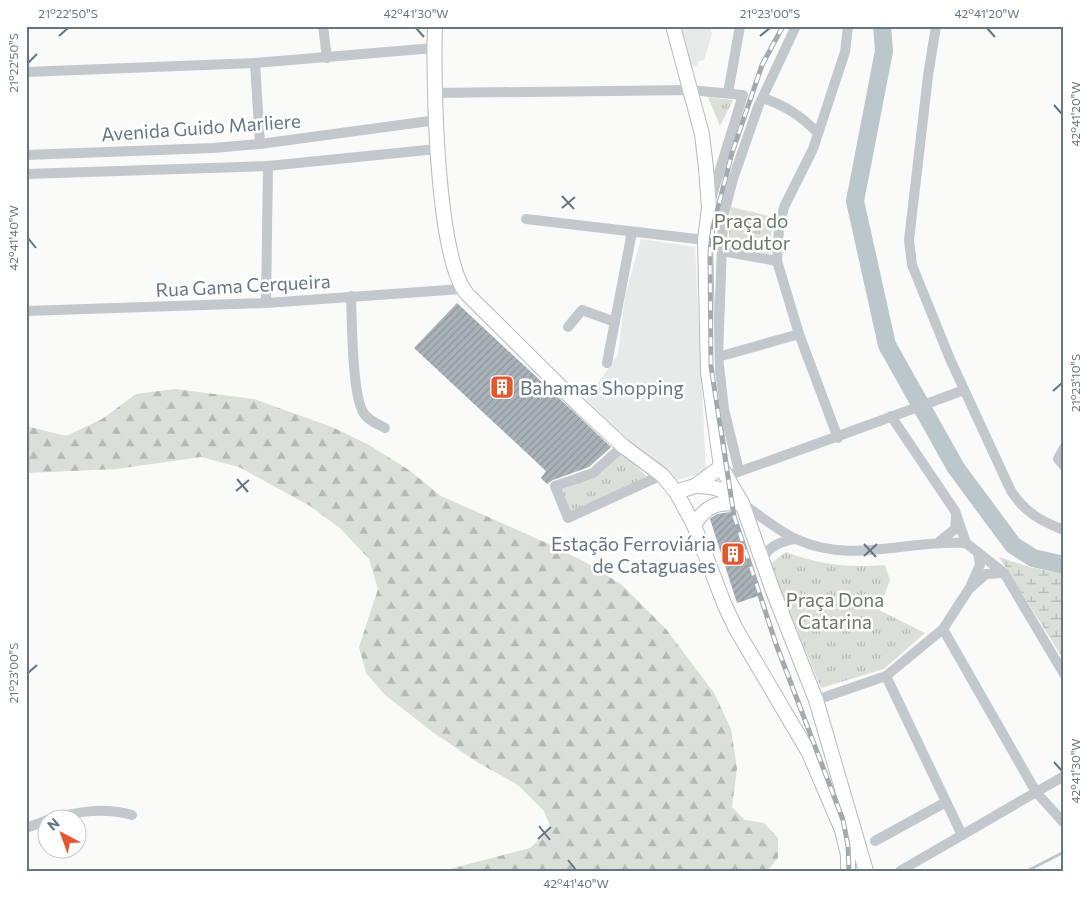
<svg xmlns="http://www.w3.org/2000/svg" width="1090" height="897" font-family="Commissioner,sans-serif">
<defs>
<pattern id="grass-tufts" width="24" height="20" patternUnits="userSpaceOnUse" patternTransform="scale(1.25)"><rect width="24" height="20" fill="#dadfd7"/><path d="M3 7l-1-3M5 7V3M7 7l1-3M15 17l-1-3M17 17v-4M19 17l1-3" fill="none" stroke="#b4b9b4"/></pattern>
<pattern id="forest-firs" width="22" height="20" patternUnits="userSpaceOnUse" patternTransform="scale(1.25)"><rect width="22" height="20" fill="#dadfd7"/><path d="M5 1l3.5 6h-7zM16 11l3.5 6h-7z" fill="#b4b9b4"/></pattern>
<pattern id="wetland-marsh" width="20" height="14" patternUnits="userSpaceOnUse" patternTransform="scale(1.25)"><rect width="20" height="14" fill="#dadfd7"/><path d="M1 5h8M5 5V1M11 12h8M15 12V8" fill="none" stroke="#b4b9b4"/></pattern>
<pattern id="building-hatch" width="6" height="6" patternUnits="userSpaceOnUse" patternTransform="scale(1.25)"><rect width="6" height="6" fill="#aab3b9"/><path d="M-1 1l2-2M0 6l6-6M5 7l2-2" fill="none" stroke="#8e969c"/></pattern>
</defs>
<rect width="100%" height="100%" fill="#fafaf8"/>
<g fill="#e8e9e9">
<polygon points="681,26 710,26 712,34 704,60 698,62 698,66 692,67"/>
<polygon points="641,239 695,247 706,473 676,480 584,403 618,355 625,296"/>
</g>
<g fill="url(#grass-tufts)">
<polygon points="708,97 733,100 720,126"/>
<polygon points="731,207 773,217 769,254 728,247"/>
<polygon points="621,450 648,478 569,513 559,490 603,470"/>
<path d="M 786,552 C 820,565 849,568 885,565 L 890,580 L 879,610 L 925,633 L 884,669 L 821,688 L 770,564 Z"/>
</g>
<polygon fill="url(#forest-firs)" points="175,389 254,399 332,427 369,445 409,470 441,496 549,544 587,563 622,585 666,629 714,693 731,729 737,768 732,807 745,820 764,823 778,838 778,858 767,871 442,871 530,848 551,829 544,811 518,785 477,762 434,733 385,695 366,673 359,647 378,589 369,559 341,529 310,506 239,467 201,457 117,469 26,473 26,426 66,436 102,419 136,394"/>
<polygon fill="url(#wetland-marsh)" points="999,557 1029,567 1064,574 1064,660"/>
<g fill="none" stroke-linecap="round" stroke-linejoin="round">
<polyline stroke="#bbc7cb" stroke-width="3" points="1027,871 1064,852"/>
<polyline stroke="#bbc7cb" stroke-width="18" points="882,26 884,51 855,201 887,345 956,468 1013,545 1033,558 1064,565"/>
</g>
<g fill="url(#building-hatch)">
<polygon points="457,303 575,413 611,447 589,467 553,480 547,484 541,478 546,471 414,348"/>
<polygon points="731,512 758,596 737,603 710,519 717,514"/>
</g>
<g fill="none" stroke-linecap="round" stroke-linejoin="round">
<g stroke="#b5babe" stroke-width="16">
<g id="major">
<path d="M 435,26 C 433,77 436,262 468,295 L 581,407 L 623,446 L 662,475 L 676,492 L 694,525 L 725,606 L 736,629 L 809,753 L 842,830 L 848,855 L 848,871"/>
<polyline points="673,26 702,134 706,168 709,208 705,240 708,372 721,467 742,503 773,591 816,700 866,871"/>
<path d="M 695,486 C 714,486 724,489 739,501"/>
<polyline points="676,492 695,486 721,467"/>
<path d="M 694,525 C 708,503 717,503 742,503"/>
</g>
</g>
<g stroke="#c3c8cc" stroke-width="10">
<polyline points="323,26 327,58"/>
<path d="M 936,26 L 928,76 L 909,240 L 912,265 L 950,359 L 1011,491 C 1025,512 1040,521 1064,530"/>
<polyline points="255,63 260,144"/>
<polyline points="26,72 255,63 434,48"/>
<polyline points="435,93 690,90 743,95 710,202"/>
<polyline points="728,93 740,26"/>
<path d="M 763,98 C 786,106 801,116 818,133"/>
<polyline points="26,155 213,148 260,144 437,120"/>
<polyline points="26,174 268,166 437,149"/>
<polyline points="526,219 705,240"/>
<polyline points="722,251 777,261"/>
<path d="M 351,296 C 352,321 352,393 363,412 C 367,420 378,424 385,428"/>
<polyline points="266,303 268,166"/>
<polyline points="26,311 266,303 462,289"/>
<polyline points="568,327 582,310 615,322"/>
<polyline points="718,357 799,334"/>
<polyline points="607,363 632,232"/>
<polyline points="891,416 955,511 966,543 1004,573 1064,674"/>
<polyline points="838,438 799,334 777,261 779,229 784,207 813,149 845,52 848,26"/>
<polyline points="623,446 593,473 555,486 568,518 662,475"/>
<polyline points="1064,448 1058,459 1064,466"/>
<polyline points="739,471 724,409 718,357 723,218 733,179 758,107 796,26"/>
<path d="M 735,473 C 812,446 888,418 964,390"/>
<path d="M 742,503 C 759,515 777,530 796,539 C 852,565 907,539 966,543"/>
<polyline points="940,541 955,529 956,517"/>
<path d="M 762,560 C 768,546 782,541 795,539"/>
<polyline points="971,585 980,565 978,552"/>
<polyline points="943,629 1036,792 1064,823"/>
<polyline points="886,676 962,835"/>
<polyline points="816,700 886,676 943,629 969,589 986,574 1004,573"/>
<path d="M 50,820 C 78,811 104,807 132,815"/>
<polyline points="26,828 48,820"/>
<polyline points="875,841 946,802"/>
<polyline points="900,871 1064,776"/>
</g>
<use href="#major" stroke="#fff" stroke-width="14"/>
<g stroke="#a2aab0" stroke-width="5">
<polyline id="rail" points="783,26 762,65 732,153 713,227 710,252 711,366 734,516 776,644 843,820 848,846 849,871"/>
</g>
<use href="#rail" stroke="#fff" stroke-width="3" stroke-dasharray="9" stroke-linecap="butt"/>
</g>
<path fill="none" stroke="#657683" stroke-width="2" d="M 416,28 L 424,37M 987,28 L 995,37M 59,36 L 68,28M 760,36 L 770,28M 28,63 L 37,54M 1054,105 L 1062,114M 562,196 L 574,209M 562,208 L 575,197M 28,238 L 36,248M 1053,391 L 1062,383M 237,479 L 248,492M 236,491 L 249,480M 864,544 L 876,557M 864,556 L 877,544M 28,673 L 37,665M 1054,762 L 1062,771M 539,826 L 550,840M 538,839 L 551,827M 568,860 L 576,870"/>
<defs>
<g id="building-square" transform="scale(1.25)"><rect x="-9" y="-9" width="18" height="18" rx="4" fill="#e4572e" stroke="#fff"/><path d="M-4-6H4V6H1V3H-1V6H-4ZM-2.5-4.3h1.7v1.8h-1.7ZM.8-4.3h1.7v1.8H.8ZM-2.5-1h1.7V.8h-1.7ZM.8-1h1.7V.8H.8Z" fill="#fff"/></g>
</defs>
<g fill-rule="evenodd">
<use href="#building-square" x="502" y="387"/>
<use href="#building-square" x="733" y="554"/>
</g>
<g text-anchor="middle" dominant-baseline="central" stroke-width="5" stroke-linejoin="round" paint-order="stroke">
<g font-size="19" fill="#657683" stroke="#fff">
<text transform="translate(201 127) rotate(-4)">Avenida Guido Marliere</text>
<text transform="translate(243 285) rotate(-3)">Rua Gama Cerqueira</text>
</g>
<g font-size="19" fill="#687a64" stroke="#fff">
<text x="751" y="220">Praça do<tspan x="751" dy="22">Produtor</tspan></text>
<text x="835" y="599">Praça Dona<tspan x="835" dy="22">Catarina</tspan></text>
</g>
<g font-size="19" fill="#657683" stroke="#fff" text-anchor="start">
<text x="520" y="387">Bahamas Shopping</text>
<text x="716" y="543" text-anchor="end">Estação Ferroviária<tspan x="716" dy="22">de Cataguases</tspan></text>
</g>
</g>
<rect width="1090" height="897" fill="none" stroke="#ffffff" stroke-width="55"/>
<g transform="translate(62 834) rotate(319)"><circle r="24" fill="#ffffff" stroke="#c1c8cd"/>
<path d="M0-4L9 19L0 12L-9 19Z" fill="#e4572e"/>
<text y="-8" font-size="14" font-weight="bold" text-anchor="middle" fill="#657683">N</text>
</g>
<rect x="28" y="28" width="1034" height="842" fill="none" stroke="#657683" stroke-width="2"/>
<g font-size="12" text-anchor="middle" fill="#657683">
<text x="68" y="18">21°22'50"S</text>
<text x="416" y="18">42°41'30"W</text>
<text x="770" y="18">21°23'00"S</text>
<text x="987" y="18">42°41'20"W</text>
<text transform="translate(14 63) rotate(-90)" y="4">21°22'50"S</text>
<text transform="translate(1076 114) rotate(-90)" y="4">42°41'20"W</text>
<text transform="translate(14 238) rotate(-90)" y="4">42°41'40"W</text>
<text transform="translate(1076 383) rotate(-90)" y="4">21°23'10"S</text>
<text transform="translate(14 673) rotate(-90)" y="4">21°23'00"S</text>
<text transform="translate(1076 771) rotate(-90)" y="4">42°41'30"W</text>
<text x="576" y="888">42°41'40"W</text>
</g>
</svg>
